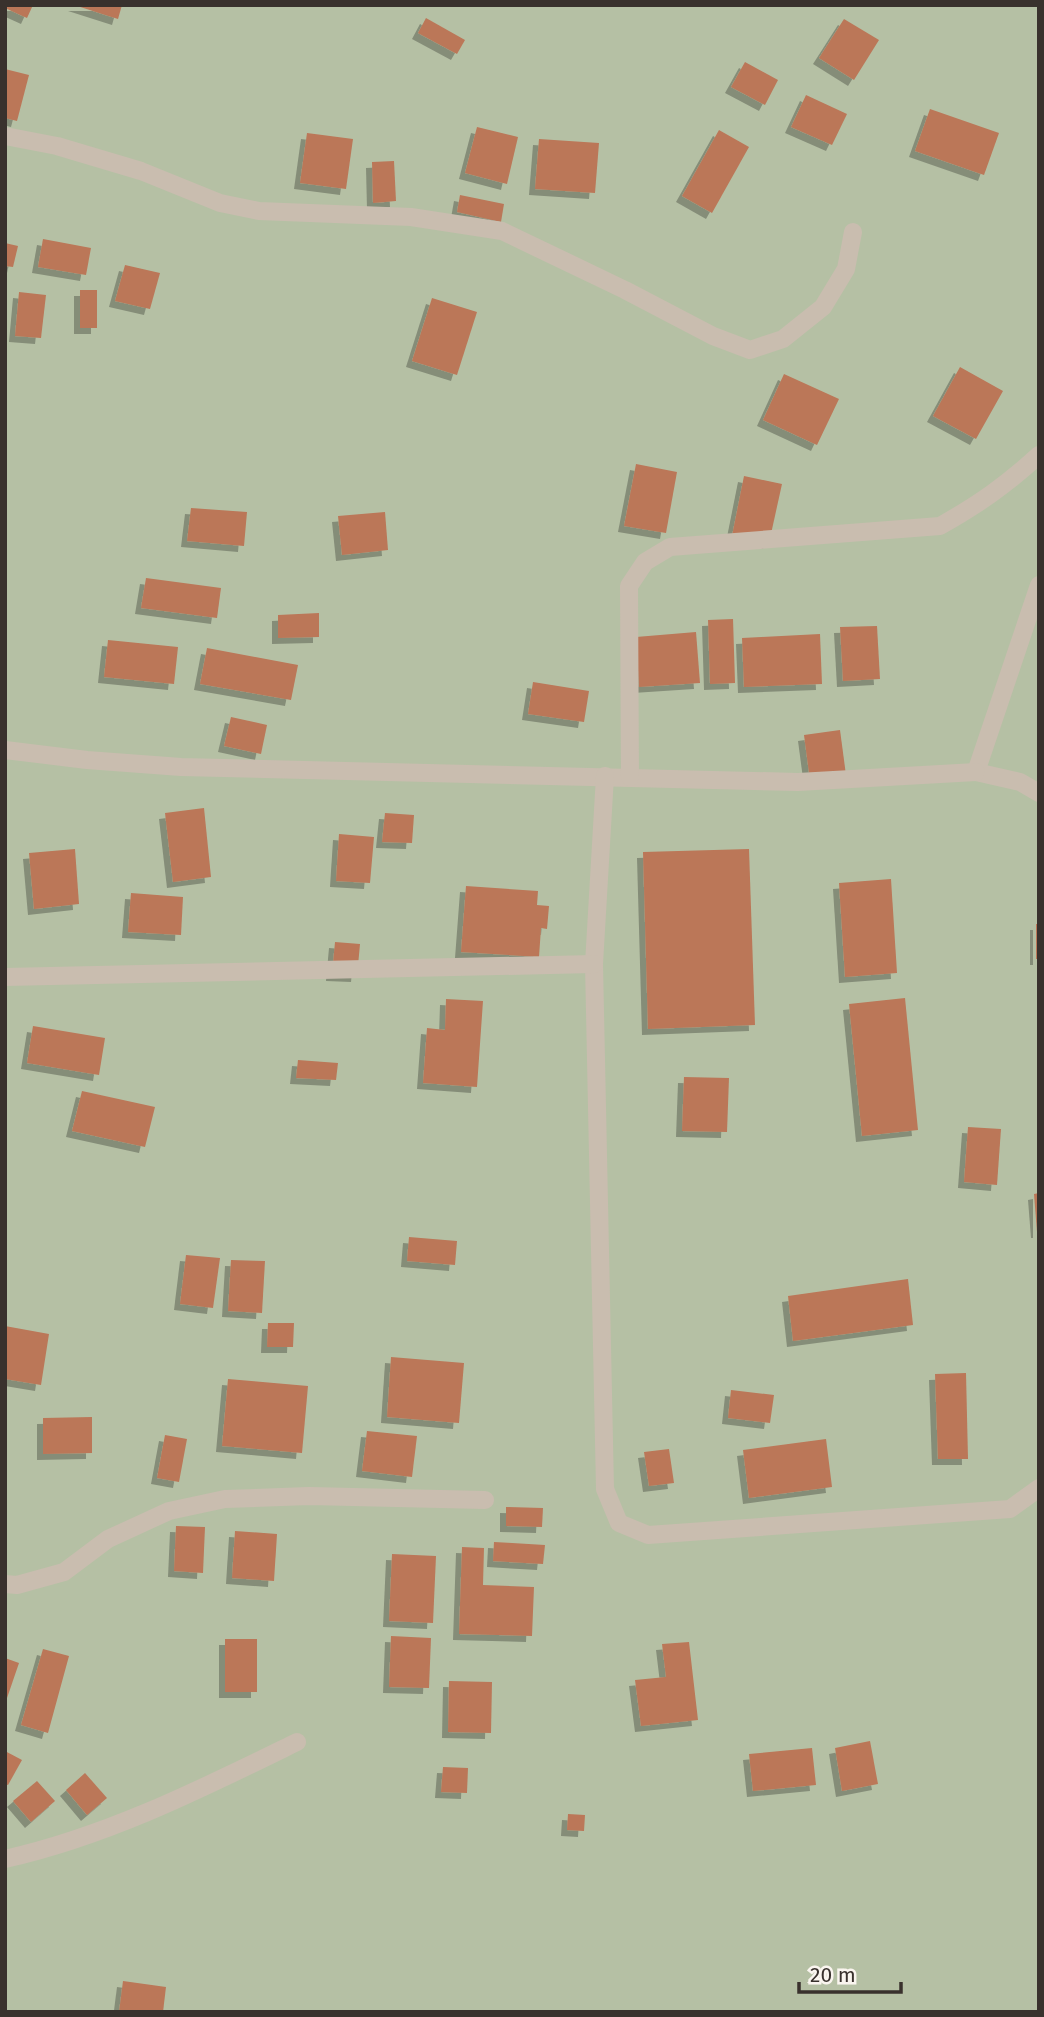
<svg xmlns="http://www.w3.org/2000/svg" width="1044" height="2017" font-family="'Fira Sans',sans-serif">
<defs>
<filter id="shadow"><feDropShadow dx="-6" dy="6" stdDeviation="0" flood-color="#0004"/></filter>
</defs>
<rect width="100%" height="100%" fill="#f2ece3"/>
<rect fill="#b5c0a4" x="5" y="5" width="1034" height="2007"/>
<g fill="#bb7758" filter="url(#shadow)">
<polygon points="5,5 33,5 27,18 5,8"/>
<polygon points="74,5 122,5 118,19"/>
<polygon points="426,18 465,40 457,54 418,33"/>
<polygon points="844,19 879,40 854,80 819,58"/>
<polygon points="745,62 778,80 765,105 731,87"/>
<polygon points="5,69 29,75 17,121 5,118"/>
<polygon points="806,95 847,114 832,145 791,127"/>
<polygon points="930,109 999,133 984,175 915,151"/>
<polygon points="477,127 518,137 507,184 465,173"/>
<polygon points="719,130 749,147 712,213 682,196"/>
<polygon points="307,133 353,139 346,189 300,183"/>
<polygon points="539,139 599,143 595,193 535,189"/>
<polygon points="394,161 396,201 373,203 372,162"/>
<polygon points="460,195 504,204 501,222 457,212"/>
<polygon points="43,239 91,248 86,275 38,267"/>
<polygon points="5,243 18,246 13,267 5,266"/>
<polygon points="125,265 160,273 150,309 115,301"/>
<rect x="80" y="290" width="17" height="38"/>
<polygon points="19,292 46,295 41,338 15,336"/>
<polygon points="432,298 477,312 457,375 412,361"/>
<polygon points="960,367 1003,391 976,439 933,416"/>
<polygon points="784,374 839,399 817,445 763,420"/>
<polygon points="636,464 677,472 666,533 624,526"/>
<polygon points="744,476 782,484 769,543 732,536"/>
<polygon points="191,508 247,512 244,546 187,541"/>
<polygon points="385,512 388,550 342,555 338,516"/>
<polygon points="146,578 221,588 217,618 141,608"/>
<polygon points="319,613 319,637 278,638 278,615"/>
<polygon points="733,619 735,683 710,684 708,620"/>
<polygon points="877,626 880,679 843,681 840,627"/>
<polygon points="696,632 700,683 639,687 636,637"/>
<polygon points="820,634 822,684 744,687 742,638"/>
<polygon points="108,640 178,647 174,684 104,677"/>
<polygon points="207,648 298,665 291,700 200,684"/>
<polygon points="533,682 589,691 584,722 528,714"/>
<polygon points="231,717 267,725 261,754 224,746"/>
<polygon points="840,730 846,775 810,780 804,735"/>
<polygon points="204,808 211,877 173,882 165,813"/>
<polygon points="385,813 414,815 412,843 382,842"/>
<polygon points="339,834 374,837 370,883 336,881"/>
<polygon points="75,849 79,904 34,909 29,853"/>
<polygon points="749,849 755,1025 648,1029 643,852"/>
<polygon points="891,879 897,973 845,977 839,883"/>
<polygon points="466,886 538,891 537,905 549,906 547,929 541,928 539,957 461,952"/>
<polygon points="131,893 183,897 181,935 128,932"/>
<rect x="1036" y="924" width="3" height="35"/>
<polygon points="335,942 360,944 357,976 332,975"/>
<polygon points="905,998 918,1130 862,1136 849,1004"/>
<polygon points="446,999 483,1001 477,1087 423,1083 427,1028 445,1030"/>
<polygon points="33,1026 105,1038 99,1075 27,1063"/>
<polygon points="298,1060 338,1063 336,1080 296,1078"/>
<polygon points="684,1077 729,1078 727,1132 682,1131"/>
<polygon points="82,1091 155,1107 145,1147 72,1131"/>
<polygon points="968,1127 1001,1129 997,1185 964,1182"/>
<polygon points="1039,1193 1039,1232 1037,1232 1034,1194"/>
<polygon points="409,1237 457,1241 455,1265 407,1261"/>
<polygon points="186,1255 220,1258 213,1308 180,1304"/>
<polygon points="231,1260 265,1261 262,1313 228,1311"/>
<polygon points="908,1279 913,1325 793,1341 788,1296"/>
<polygon points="268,1323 294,1323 293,1347 267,1347"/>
<polygon points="5,1326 49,1334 41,1385 5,1379"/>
<polygon points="391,1357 464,1363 459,1423 387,1417"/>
<polygon points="966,1373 968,1459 938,1459 935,1374"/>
<polygon points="228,1379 308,1386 302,1453 222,1446"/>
<polygon points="731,1390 774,1395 770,1423 728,1418"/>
<polygon points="92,1417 92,1453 43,1454 43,1418"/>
<polygon points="367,1431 417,1436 412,1477 362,1471"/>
<polygon points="165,1435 187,1439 179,1482 157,1478"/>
<polygon points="826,1439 832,1487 749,1498 743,1450"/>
<polygon points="669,1449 674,1483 649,1486 644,1452"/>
<polygon points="506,1507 543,1508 542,1527 506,1526"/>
<polygon points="176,1526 205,1527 203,1573 174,1571"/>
<polygon points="235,1531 277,1534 274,1581 232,1578"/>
<polygon points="494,1542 545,1545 543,1564 493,1561"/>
<polygon points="462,1547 484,1548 483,1585 534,1587 532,1636 459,1634"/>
<polygon points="392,1554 436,1556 433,1623 389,1621"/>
<polygon points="391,1636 431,1638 429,1688 389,1687"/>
<rect x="225" y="1639" width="32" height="53"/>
<polygon points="689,1642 698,1720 641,1726 635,1680 666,1677 662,1644"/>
<polygon points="43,1649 69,1656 48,1733 21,1725"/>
<polygon points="5,1658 19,1663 6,1701 5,1701"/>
<polygon points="449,1681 492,1682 491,1733 448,1732"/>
<polygon points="870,1741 878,1784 842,1791 835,1748"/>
<polygon points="812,1748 816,1785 753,1791 749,1754"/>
<polygon points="5,1751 22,1760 8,1785 5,1784"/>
<polygon points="443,1767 468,1768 467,1793 441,1792"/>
<polygon points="85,1773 107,1798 87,1815 66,1790"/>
<polygon points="37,1781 55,1801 31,1822 13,1801"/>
<polygon points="568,1814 585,1815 584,1831 567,1830"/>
<polygon points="123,1981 166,1987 163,2012 119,2012"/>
</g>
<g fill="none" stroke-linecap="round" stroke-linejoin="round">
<g stroke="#c9bdaf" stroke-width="18">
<polyline points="5,136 57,146 141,171 220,203 259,211 411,217 502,231 625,290 713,336 750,350 783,339 823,307 846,269 853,232"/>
<polyline points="1039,585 976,772 1020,782 1039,793"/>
<polyline points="5,750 87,760 181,767 798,782 976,772"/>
<polyline points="605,776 594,964 605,1489 619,1523 648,1535 1010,1509 1039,1488"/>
<path d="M 630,777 L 629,586 L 645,562 L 670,547 L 940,526 C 979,504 1006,485 1039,455"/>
<polyline points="5,977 594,964"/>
<polyline points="5,1584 17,1585 64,1572 108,1539 169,1511 225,1499 309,1496 485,1500"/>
<path d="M 5,1859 C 108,1836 203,1788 297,1742"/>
</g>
</g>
<rect width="1044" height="2017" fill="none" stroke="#39312d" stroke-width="14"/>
<path d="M799 1982v10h102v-10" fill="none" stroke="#39312d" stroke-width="3.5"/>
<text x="810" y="1982" font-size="21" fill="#39312d" stroke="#faf5ef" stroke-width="5" paint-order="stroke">20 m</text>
</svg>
